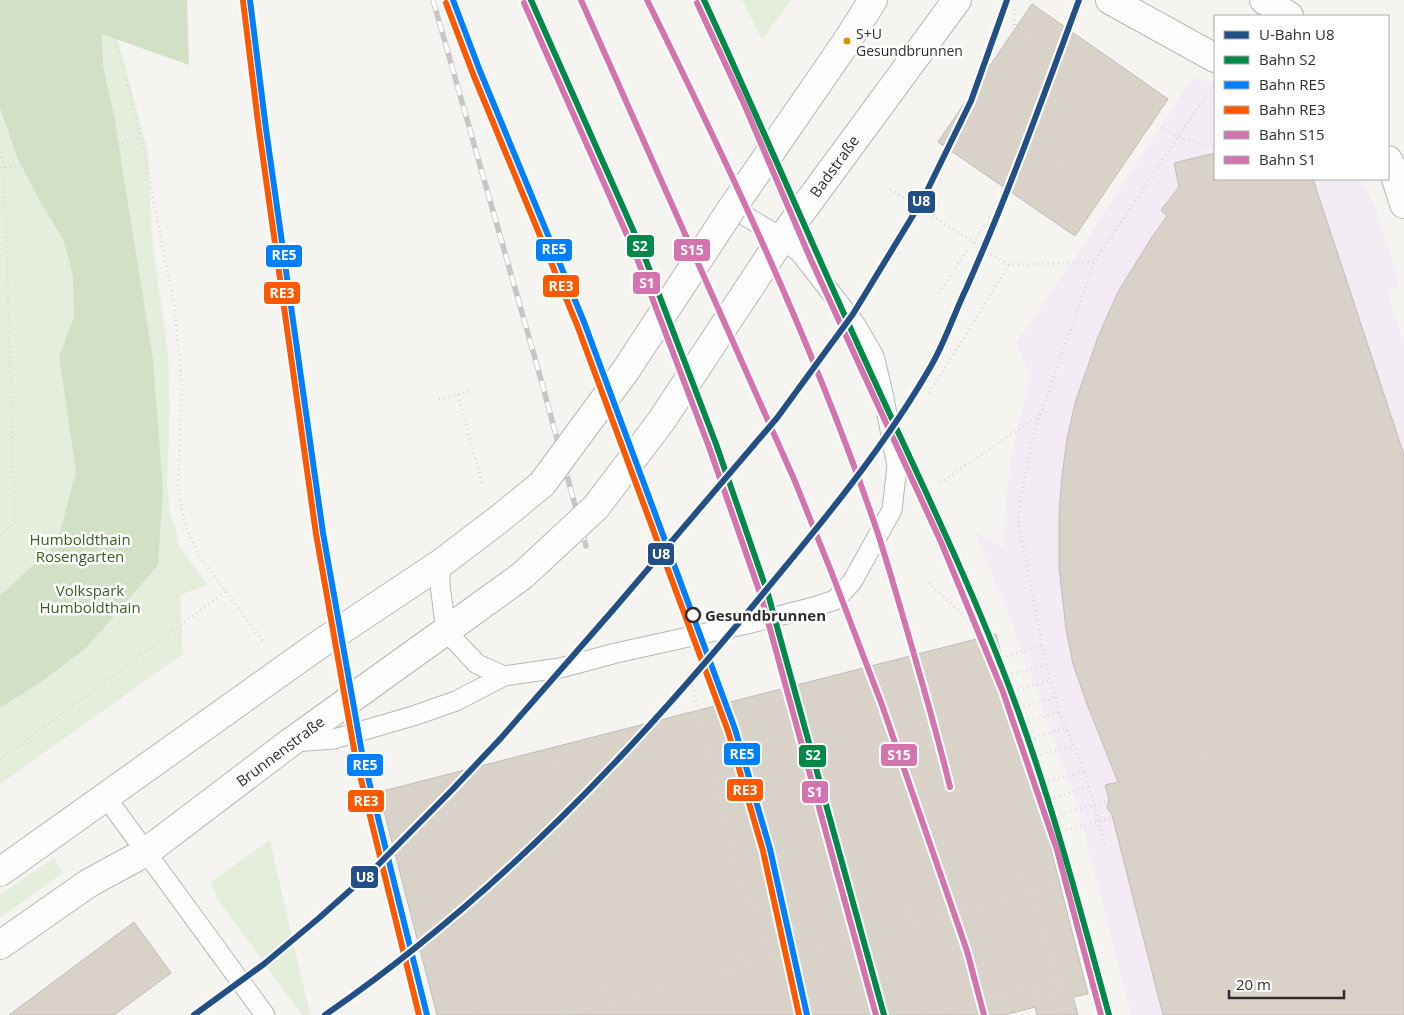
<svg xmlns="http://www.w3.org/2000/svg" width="1404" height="1015" font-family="'Open Sans',sans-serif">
<rect width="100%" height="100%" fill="#f6f4f1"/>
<polygon fill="#f4ecf5" points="1192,78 1215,83 1215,179 1359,179 1375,206 1399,281 1397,287 1387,291 1404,343 1404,1015 1131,1015 1075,798 1007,610 973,530 1003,548 1005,506 1013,447 1030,377 1016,342 1073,261"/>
<g fill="#e5eedc">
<polygon points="0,0 107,0 148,152 152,240 168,352 170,408 167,483 170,512 177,534 178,544 207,585 180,595 183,654 0,784"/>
<polygon points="742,0 791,0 762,40"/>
<polygon points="268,841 270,841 310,1015 302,1015 217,898 211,882"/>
<polygon points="54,858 63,873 0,918 0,895"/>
</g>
<polygon fill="#d2e0c6" points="0,0 187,0 189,65 102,34 103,67 114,115 153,360 163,490 158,565 87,647 41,682 0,708 0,596 57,543 76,472 59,356 74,317 73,276 64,241 40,201 17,157 0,108"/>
<g fill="#d9d2c8" stroke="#bebcba">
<polygon points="1032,4 1168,99 1075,236 938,142"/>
<polygon points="1215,153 1215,179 1313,179 1404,455 1404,1015 1163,1015 1112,815 1107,808 1109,799 1105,785 1118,782 1087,704 1073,664 1066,629 1059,567 1059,515 1062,476 1067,439 1075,403 1098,337 1118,292 1152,237 1167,216 1161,210 1179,187 1174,163"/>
<polygon points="996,634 1088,994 1073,997 1078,1015 1037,1015 1035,1007 1005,1015 437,1015 379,792"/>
<polygon points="134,922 171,973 114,1015 9,1015"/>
</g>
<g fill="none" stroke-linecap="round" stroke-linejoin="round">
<g stroke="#b9b7b4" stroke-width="21">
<g id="service">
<polyline points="440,564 440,585 446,631 477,664 504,676 560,668 616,653 747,624 814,607 835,600 852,582 892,510 897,466 883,393 874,356 856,325 801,254 782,238 732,208"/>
<polyline points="293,742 334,739 413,716 456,701 504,676"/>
<polyline points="105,796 265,1015"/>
</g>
</g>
<g stroke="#b9b7b4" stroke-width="30">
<g id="tertiary">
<polyline points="1110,0 1215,58"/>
<polyline points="1264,0 1289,16"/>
<polyline points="1388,160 1394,172 1404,204"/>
</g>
</g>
<g stroke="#b9b7b4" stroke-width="30">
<g id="secondary">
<polyline points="732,208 847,41 873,0"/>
<polyline points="596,507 662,420 782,238 957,0"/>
<polyline points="0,872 317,646 440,564 498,520 542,484"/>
<polyline points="0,945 89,883 146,852 291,742 465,617"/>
</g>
</g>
<g stroke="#d9d9d8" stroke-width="3" stroke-dasharray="1 4" stroke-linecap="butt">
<polyline points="98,0 120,55 141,137 174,304 182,387 178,486 184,522 200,557 264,643"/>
<polyline points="1014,9 1015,28 1044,47"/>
<polyline points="1153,122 1178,137 1215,148"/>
<polyline points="0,147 4,168 15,522 0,536"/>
<polyline points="0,168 118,144 141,137"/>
<polyline points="1053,171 1066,152"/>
<polyline points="890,189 1009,265 1094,262"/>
<polyline points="1036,196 1049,177"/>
<polyline points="989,218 1002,199"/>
<polyline points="973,243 985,224"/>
<polyline points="955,268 968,249"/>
<polyline points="939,293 952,274"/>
<polyline points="929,393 1009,265"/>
<polyline points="458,395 483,486"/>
<polyline points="439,399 458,395 473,390"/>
<polyline points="940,483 1041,414"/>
<polyline points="997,660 1042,645"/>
<polyline points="690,676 740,889 759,910 772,960"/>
<polyline points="1002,676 1046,665"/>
<polyline points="1008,692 1050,681"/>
<polyline points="1014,709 1056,697"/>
<polyline points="1019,724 1060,712"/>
<polyline points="1025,741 1066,728"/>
<polyline points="1031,757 1074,746"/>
<polyline points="0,760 225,592"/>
<polyline points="1167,763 1225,750"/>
<polyline points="360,770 418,1015"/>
<polyline points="1039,784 1084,771"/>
<polyline points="532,793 562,760"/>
<polyline points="1045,801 1089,786"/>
<polyline points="1051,816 1108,801"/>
<polyline points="1056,832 1113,818"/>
<polyline points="1105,845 1084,771 1060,712 1046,665 1018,520 1021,496 1033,437 1094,262 1205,97"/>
<polyline points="1019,869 1026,893"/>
<polyline points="905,899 911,923"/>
<polyline points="737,943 744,967"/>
<polyline points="603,979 609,1002"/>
<polyline points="1057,981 1073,1015"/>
<polyline points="1049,983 1058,1015"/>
<polyline points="1036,987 1043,1015"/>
<polyline points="473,1013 473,1015"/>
<polyline points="560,1015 1065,883 1056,832 1051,816 997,660 987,636 926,581"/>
<polyline points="925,1015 1057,981 1034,891"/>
</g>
<use href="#service" stroke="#fefdfd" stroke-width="19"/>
<use href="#tertiary" stroke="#fefdfd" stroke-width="28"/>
<use href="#secondary" stroke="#fefdfd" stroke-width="28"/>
<g stroke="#c6c6c6" stroke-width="5.5">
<polyline id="rail" points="433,0 540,376 586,546"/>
</g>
<use href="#rail" stroke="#fff" stroke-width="4" stroke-dasharray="11" stroke-linecap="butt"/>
<g stroke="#b9b7b4" stroke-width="30" stroke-linecap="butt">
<g id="secondary-bridge">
<polyline points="542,484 626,370 732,208"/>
<polyline points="465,617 523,575 596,507"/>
</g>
</g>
<use href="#secondary-bridge" stroke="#fefdfd" stroke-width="28"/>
<g stroke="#fff" stroke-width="10">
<g id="rail-1">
<polyline points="531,0 642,250 716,444 768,594 884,1015"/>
<path d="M 704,0 C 757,115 806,231 859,347 C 910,460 966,572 1010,689 C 1050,795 1079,905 1109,1015"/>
</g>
</g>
<g stroke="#fff" stroke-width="10">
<g id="rail-2">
<polyline points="250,0 266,129 323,533 362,753 427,1015"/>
<polyline points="453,0 480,71 584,322 735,729 770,849 807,1015"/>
</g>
</g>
<g stroke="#fff" stroke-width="10">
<g id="rail-3">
<polyline points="243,1 259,130 316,534 355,755 419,1015"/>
<polyline points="446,3 473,74 577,325 728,731 763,851 799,1015"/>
</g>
</g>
<g stroke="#fff" stroke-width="10">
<g id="rail-4">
<polyline points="581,0 794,479 831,571 882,705 967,951 984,1015"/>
<path d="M 647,0 C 731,170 812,342 874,522 C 883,548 891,576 899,603 C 917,664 935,725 950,787"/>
</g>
</g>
<g stroke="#fff" stroke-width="10">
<g id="rail-5">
<polyline points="524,3 635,253 709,447 761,596 876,1015"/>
<polyline points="697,3 744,104 811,260 941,542 1003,692 1057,850 1101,1015"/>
</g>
</g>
<use href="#rail-1" stroke="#018a47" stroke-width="6"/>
<use href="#rail-2" stroke="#0080ff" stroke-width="6"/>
<use href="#rail-3" stroke="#ff5900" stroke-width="6"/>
<use href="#rail-4" stroke="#d474ae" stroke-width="6"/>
<use href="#rail-5" stroke="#d474ae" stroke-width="6"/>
<g stroke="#fff" stroke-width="10">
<g id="metro-1">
<polyline points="194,1015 264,964 319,918 374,869 453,789 501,738 613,610 777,418 853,314 923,199 971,101 1007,0"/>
<path d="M 325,1015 C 495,898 636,749 766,590 C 825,519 885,446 931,366 C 945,342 954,314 966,289 C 1008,195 1043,97 1079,0"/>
</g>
</g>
<use href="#metro-1" stroke="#224f86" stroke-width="6"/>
</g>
<circle fill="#d99406" stroke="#fff" stroke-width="2" cx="847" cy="41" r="4.5"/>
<circle fill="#fff" stroke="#2f2d2b" stroke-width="2.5" cx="693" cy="615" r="7"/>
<g text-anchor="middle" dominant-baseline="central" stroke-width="5" stroke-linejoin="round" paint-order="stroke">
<g font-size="14" fill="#2f2d2b" stroke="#fff" text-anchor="start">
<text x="856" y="33">S+U<tspan x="856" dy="17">Gesundbrunnen</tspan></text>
</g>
<g font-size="15" fill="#2f2d2b" stroke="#fff">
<text transform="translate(834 166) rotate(-54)">Badstraße</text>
<text transform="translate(280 751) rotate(-37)">Brunnenstraße</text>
</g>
<g font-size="15" fill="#3b5d1d" stroke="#fff">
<text x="80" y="539">Humboldthain<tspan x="80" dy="17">Rosengarten</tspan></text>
<text x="90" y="590">Volkspark<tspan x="90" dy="17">Humboldthain</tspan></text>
</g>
<g font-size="15" font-weight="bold" fill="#2f2d2b" stroke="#fff" text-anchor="start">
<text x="705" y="615">Gesundbrunnen</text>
</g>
</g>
<g stroke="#fff" stroke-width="2">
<rect x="907" y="190" width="29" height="24" rx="5" fill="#224f86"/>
<rect x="626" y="234" width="29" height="24" rx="5" fill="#018a47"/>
<rect x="535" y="238" width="38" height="24" rx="5" fill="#0080ff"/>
<rect x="673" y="238" width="38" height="24" rx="5" fill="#d474ae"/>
<rect x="265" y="244" width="38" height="24" rx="5" fill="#0080ff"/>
<rect x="632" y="271" width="29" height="24" rx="5" fill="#d474ae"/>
<rect x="542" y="274" width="38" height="24" rx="5" fill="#ff5900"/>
<rect x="263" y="281" width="38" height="24" rx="5" fill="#ff5900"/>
<rect x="647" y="542" width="28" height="24" rx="5" fill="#224f86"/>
<rect x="723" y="742" width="38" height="24" rx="5" fill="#0080ff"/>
<rect x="880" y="743" width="38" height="24" rx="5" fill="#d474ae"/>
<rect x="798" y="744" width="29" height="24" rx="5" fill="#018a47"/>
<rect x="346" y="753" width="38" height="24" rx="5" fill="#0080ff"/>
<rect x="726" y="778" width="38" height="24" rx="5" fill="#ff5900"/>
<rect x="801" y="780" width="28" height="24" rx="5" fill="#d474ae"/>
<rect x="347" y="789" width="38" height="24" rx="5" fill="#ff5900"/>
<rect x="350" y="865" width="29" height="24" rx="5" fill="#224f86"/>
</g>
<g font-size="14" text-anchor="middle" font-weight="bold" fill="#fff">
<text x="921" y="206">U8</text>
<text x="640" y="251">S2</text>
<text x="554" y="254">RE5</text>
<text x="692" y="255">S15</text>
<text x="284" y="260">RE5</text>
<text x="647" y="288">S1</text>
<text x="561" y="291">RE3</text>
<text x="282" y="298">RE3</text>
<text x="661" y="559">U8</text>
<text x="742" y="759">RE5</text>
<text x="899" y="760">S15</text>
<text x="813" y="760">S2</text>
<text x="365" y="770">RE5</text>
<text x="745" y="795">RE3</text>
<text x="815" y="797">S1</text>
<text x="366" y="806">RE3</text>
<text x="365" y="882">U8</text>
</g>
<rect x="1214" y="15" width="175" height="165" fill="#ffffff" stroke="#acabaa"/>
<rect x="1224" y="31" width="25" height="8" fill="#224f86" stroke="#acabaa"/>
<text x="1259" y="40" font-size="15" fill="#2f2d2b">U-Bahn U8</text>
<rect x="1224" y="56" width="25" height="8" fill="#018a47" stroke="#acabaa"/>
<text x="1259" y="65" font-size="15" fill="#2f2d2b">Bahn S2</text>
<rect x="1224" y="81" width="25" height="8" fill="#0080ff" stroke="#acabaa"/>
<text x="1259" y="90" font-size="15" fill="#2f2d2b">Bahn RE5</text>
<rect x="1224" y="106" width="25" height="8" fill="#ff5900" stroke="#acabaa"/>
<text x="1259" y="115" font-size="15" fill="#2f2d2b">Bahn RE3</text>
<rect x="1224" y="131" width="25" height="8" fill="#d474ae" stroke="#acabaa"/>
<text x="1259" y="140" font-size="15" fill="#2f2d2b">Bahn S15</text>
<rect x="1224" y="156" width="25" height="8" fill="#d474ae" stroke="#acabaa"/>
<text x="1259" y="165" font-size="15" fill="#2f2d2b">Bahn S1</text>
<path d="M1229 990v8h115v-8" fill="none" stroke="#2f2d2b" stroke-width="2.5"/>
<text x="1236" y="990" font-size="15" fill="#2f2d2b" stroke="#ffffff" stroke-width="4" paint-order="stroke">20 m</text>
</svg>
